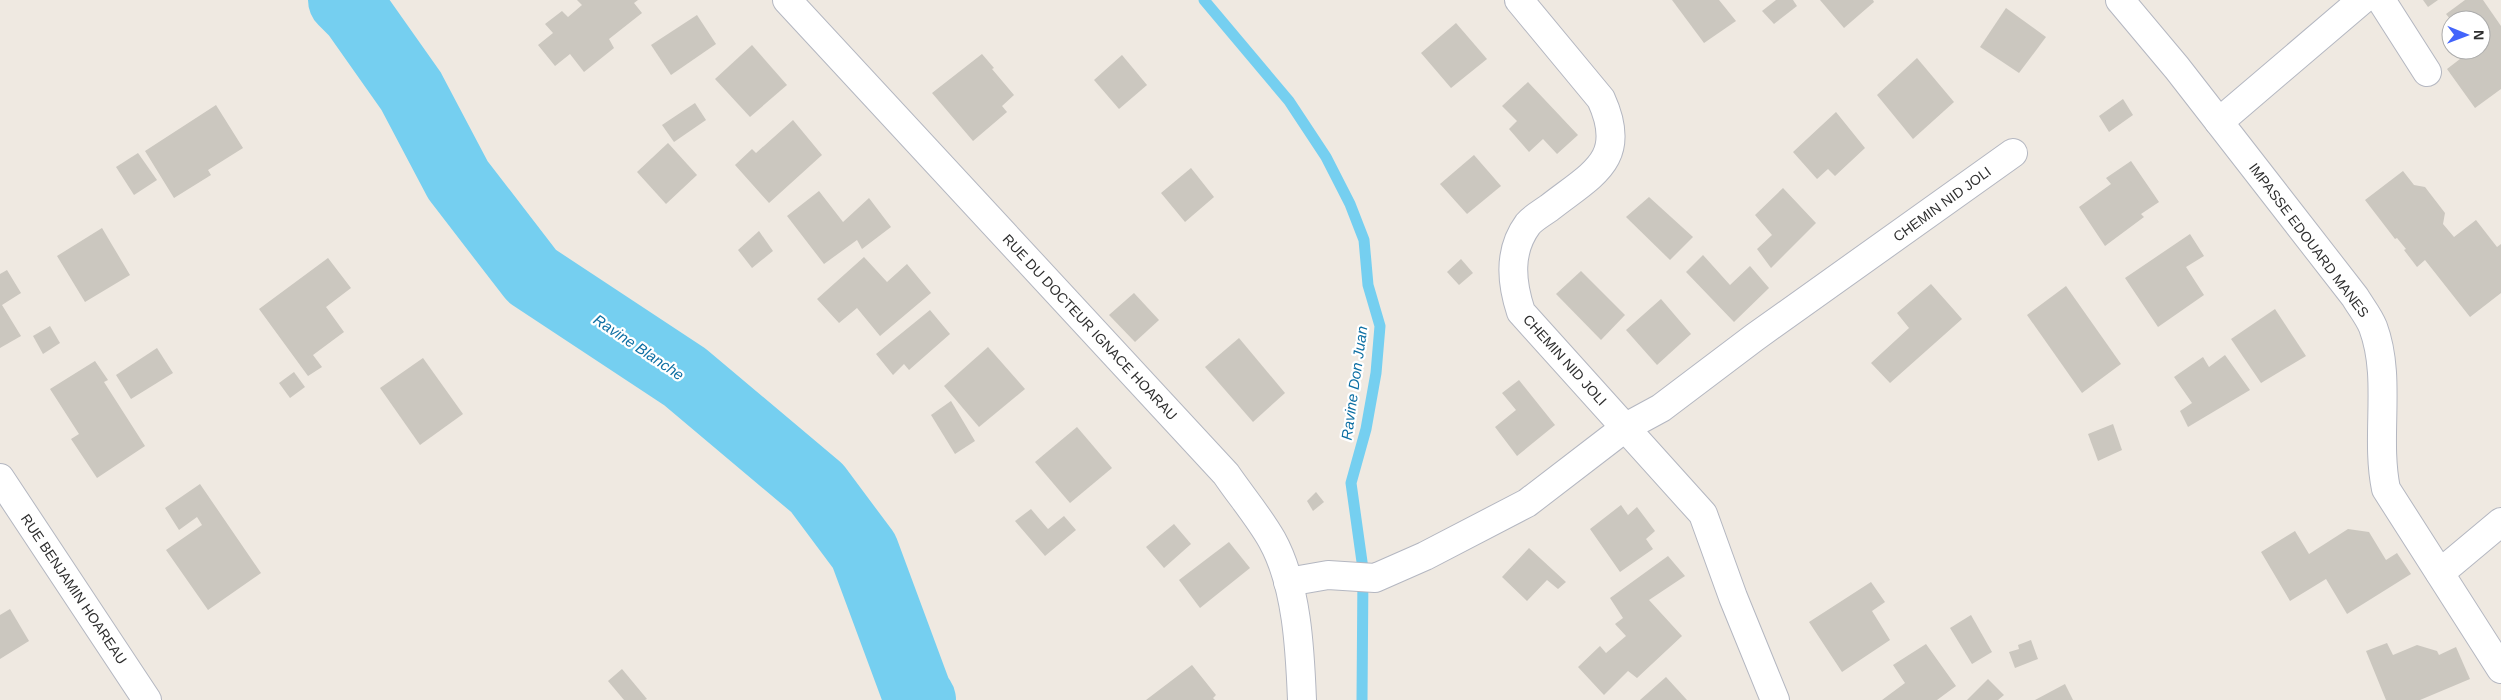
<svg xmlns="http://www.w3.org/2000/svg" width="2501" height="700" font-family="Helvetica,sans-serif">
<rect width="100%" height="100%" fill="#efe9e1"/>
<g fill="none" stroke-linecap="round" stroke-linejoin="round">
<polyline stroke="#75cff0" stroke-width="11" points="1204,0 1289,101 1326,157 1350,204 1364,240 1368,285 1380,326 1376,373 1366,429 1351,483 1363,569 1362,700"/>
<polyline stroke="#75cff0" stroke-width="70" points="343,0 356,13 411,91 458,180 532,276 685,377 817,488 864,551 917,694 921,700"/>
</g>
<g fill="#cbc7bf">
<polygon points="577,0 638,0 634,3 642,13 609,39 614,48 584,72 570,54 555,66 538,45 553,33 545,24 562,11 568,17 582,5"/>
<polygon points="1672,0 1719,0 1736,21 1704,43"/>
<polygon points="1776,0 1793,0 1797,6 1774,24 1762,11"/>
<polygon points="1820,0 1873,0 1874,2 1844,28"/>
<polygon points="2423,0 2438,0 2428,7"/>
<polygon points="2465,0 2483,0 2501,26 2501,89 2475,108 2447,69 2460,59 2454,50 2481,50 2481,20 2451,20 2446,14"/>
<polygon points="2006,8 2046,37 2019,73 1980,47"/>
<polygon points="697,15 716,44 671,75 651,45"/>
<polygon points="1456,23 1487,59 1451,88 1421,53"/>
<polygon points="752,45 787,85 750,117 715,79"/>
<polygon points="982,54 994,68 992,69 1014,95 1002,106 1007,112 973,141 932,93"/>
<polygon points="1122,55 1147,85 1119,109 1094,80"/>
<polygon points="1917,58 1954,102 1913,139 1877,95"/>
<polygon points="1528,82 1578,135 1557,154 1543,139 1529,152 1509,129 1517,121 1502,106"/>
<polygon points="2123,99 2133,115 2109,132 2099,116"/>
<polygon points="695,103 706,120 674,142 662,125"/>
<polygon points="216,105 243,148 208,170 211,175 174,198 145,151"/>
<polygon points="1836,112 1865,148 1835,176 1828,169 1817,179 1793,152"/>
<polygon points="793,120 822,155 769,203 735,165 752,149 756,153"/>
<polygon points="668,143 697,175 666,204 637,172"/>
<polygon points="138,153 157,180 134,195 116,167"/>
<polygon points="1474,155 1501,186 1467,214 1440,184"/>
<polygon points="2131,161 2159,202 2141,214 2144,217 2105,246 2079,207 2111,184 2106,178"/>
<polygon points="1191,168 1214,197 1185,222 1161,193"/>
<polygon points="2403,171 2414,185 2425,187 2445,213 2443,224 2454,237 2476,220 2497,247 2501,244 2501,293 2470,317 2425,260 2417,267 2404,250 2406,249 2397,238 2395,239 2365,200"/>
<polygon points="1783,188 1816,223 1771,268 1757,249 1772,235 1755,215"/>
<polygon points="819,191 843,222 869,198 891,227 862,249 857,240 824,264 787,216"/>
<polygon points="1649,197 1693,237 1670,260 1626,217"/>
<polygon points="102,228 130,275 85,302 57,256"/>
<polygon points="759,231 773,251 752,268 738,250"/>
<polygon points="2190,234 2204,256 2186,267 2204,295 2158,327 2125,278"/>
<polygon points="1703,255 1730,285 1750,266 1769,288 1734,322 1686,272"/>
<polygon points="864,257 887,282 907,264 931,293 880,336 857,308 839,323 817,299"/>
<polygon points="328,258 351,288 326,307 344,332 313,355 322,367 308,376 259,309"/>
<polygon points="1461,259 1473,273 1459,285 1447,272"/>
<polygon points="7,270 21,293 2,305 21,336 0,348 0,274"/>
<polygon points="1581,271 1625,315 1601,340 1556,294"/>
<polygon points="1931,284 1962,319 1890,383 1871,363 1909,328 1897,313"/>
<polygon points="2066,286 2121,364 2082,393 2027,315"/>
<polygon points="1134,293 1159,320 1135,342 1109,315"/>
<polygon points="1661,299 1691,334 1657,365 1626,330"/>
<polygon points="2275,309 2306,356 2261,383 2231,339"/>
<polygon points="930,310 950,334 909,370 904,364 893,375 876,354"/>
<polygon points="50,326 60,343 43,354 33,336"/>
<polygon points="1239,338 1285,393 1253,422 1205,367"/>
<polygon points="988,347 1025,389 979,427 944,386"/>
<polygon points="157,348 173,373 131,399 116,375"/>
<polygon points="2225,355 2250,390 2188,427 2180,411 2192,403 2174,377 2203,357 2209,367"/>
<polygon points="423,358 463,414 420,445 380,388"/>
<polygon points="95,361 108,380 104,382 145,446 97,478 71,439 79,434 50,389"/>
<polygon points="294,372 305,387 290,398 279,383"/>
<polygon points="1519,380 1555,425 1517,456 1495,427 1516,410 1502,393"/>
<polygon points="951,401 975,441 955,454 931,415"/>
<polygon points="2113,424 2122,450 2098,461 2088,434"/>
<polygon points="1077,427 1112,468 1070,503 1035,462"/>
<polygon points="200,484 261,573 208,610 166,550 202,525 197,517 179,530 165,508"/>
<polygon points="1316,492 1324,502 1313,511 1307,501"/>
<polygon points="1621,505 1628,515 1637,507 1655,531 1646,539 1653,549 1620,572 1590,529"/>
<polygon points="1031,509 1048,529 1064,516 1076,530 1045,556 1015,521"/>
<polygon points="1174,524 1191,544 1164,568 1146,547"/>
<polygon points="2348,529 2369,532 2386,560 2397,553 2411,574 2347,614 2326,579 2290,601 2261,552 2295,531 2309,554"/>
<polygon points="1229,542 1250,568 1200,608 1179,580"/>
<polygon points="1529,548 1566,582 1558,589 1547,580 1527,601 1502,577"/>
<polygon points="1668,556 1685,576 1649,600 1682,636 1637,678 1628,671 1604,695 1578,667 1600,646 1606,653 1626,636 1615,624 1623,618 1610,598"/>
<polygon points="1871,582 1885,602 1872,611 1890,640 1842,672 1809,622"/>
<polygon points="10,609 29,641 0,659 0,615"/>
<polygon points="1971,615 1992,652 1972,664 1950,628"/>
<polygon points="2031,640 2038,659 2015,668 2009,652 2019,649 2018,645"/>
<polygon points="2387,643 2393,655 2417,645 2437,651 2439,655 2456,647 2470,679 2420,700 2386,700 2366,651"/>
<polygon points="1926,644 1956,686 1937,700 1882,700 1905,683 1893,665"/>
<polygon points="1192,665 1216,695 1213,698 1215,700 1146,700"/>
<polygon points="622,669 647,699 645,700 624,700 608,681"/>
<polygon points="1666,677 1687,700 1640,700"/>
<polygon points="1988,679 2004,695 1998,700 1967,700"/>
<polygon points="2065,684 2073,700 2035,700"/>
</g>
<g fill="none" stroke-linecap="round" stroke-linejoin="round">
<g stroke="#b4b7c1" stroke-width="30">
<g id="minor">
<path d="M 787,0 L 1226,474 C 1241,496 1259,517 1272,540 C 1297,585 1300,650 1302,700"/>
<path d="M 1519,0 L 1601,99 C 1629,160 1592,174 1549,208 C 1542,213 1533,218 1528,224 C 1508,251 1511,282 1521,312 L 1703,514 L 1733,597 L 1775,700"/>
<path d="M 2120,0 L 2177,68 L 2355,297 C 2361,307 2369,317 2373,327 C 2392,378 2375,436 2386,489 L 2501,669"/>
<polyline points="2381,0 2427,72"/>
<polyline points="2219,122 2362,0"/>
<polyline points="0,478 147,700"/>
<polyline points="2440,573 2501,522"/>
<polyline points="1288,582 1328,575 1375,578 1425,556 1527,503 1626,427 1661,408 1755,337 2013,153"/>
</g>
</g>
<use href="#minor" stroke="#fff" stroke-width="28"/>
</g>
<g text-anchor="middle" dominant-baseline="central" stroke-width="4.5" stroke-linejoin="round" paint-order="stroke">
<g font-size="14" fill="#2e2e2e" stroke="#fff">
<text transform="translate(1942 204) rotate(-36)">CHEMIN NID JOLI</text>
<text transform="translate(2309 240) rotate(53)">IMPASSE EDOUARD MANES</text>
<text transform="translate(1090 327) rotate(47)">RUE DU DOCTEUR IGNACE HOARAU</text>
<text transform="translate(1565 360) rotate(48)">CHEMIN NID JOLI</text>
<text transform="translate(74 589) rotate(56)">RUE BENJAMIN HOAREAU</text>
</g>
<g font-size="15" font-style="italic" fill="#0d6fa3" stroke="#fff">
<text transform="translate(639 347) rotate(34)">Ravine Blanche</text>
<text transform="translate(1354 383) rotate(-82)">Ravine Don Juan</text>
</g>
</g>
<g transform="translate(2466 35) rotate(91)"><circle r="24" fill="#ffffff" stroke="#ababab"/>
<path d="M0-4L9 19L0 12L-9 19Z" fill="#4264fb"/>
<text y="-8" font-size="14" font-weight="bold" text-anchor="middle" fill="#2e2e2e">N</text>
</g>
</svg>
